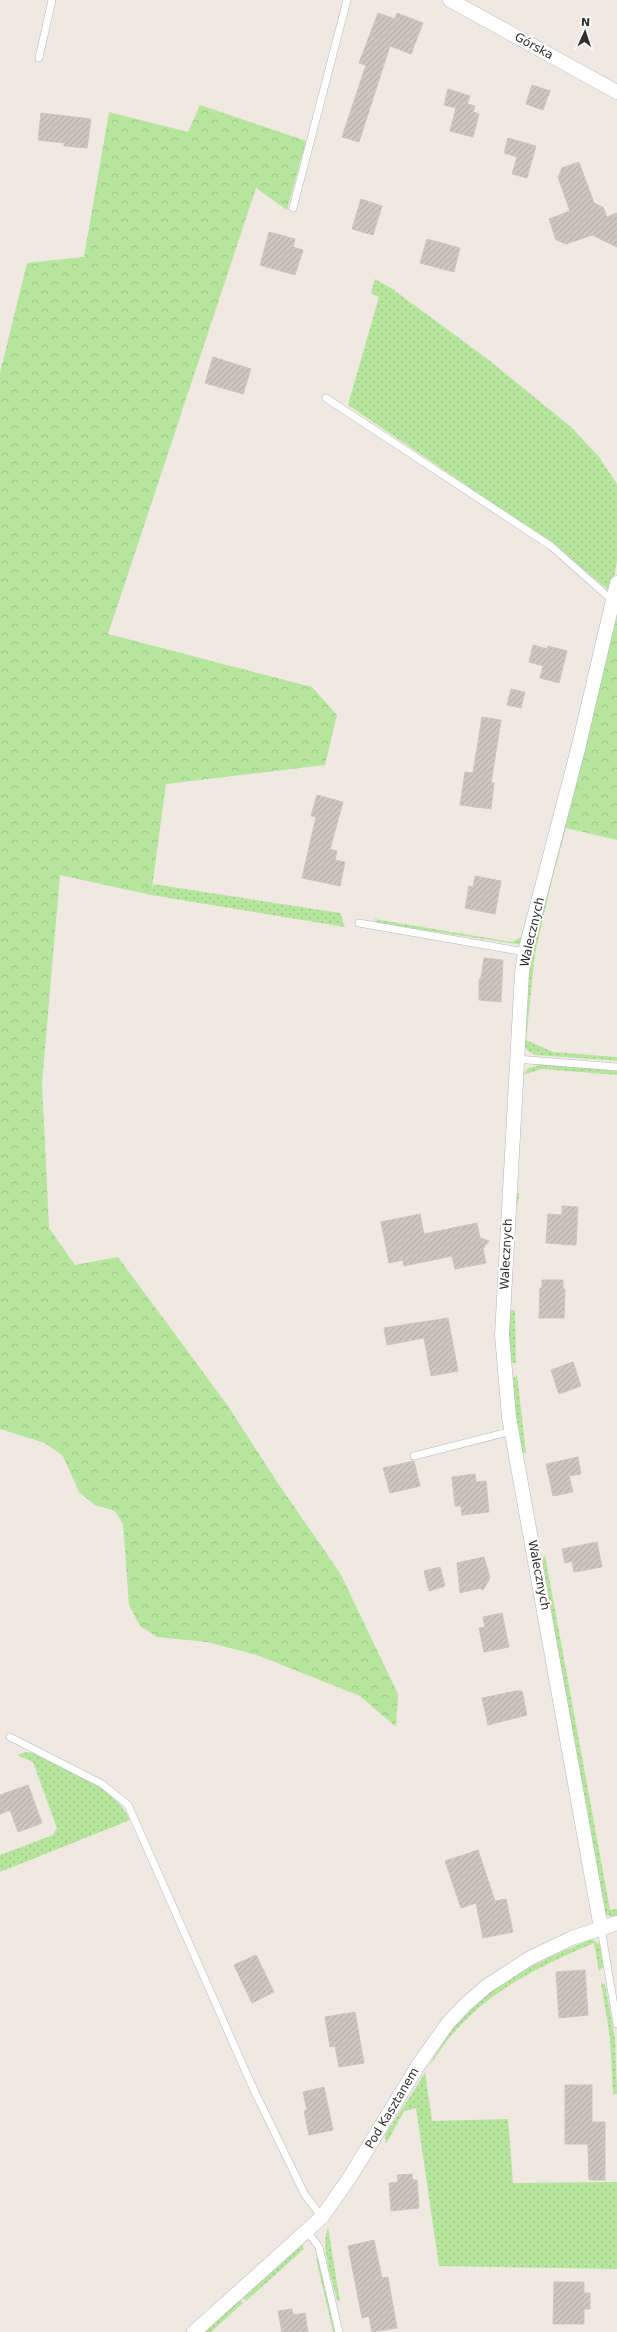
<svg xmlns="http://www.w3.org/2000/svg" width="617" height="2332" font-family="'DejaVu Sans',sans-serif">
<defs>
<pattern id="grass-dots" width="8" height="8" patternUnits="userSpaceOnUse"><rect width="8" height="8" fill="#b6e59e"/><path d="M2 2h.1M6 6h.1" fill="none" stroke="#9dc588" stroke-width="1.8" stroke-linecap="round"/></pattern>
<pattern id="forest-crowns" width="20" height="18" patternUnits="userSpaceOnUse"><rect width="20" height="18" fill="#b6e59e"/><path d="M2 6a3 3 0 1 1 6 0M12 15a3 3 0 1 1 6 0" fill="none" stroke="#9dc588"/></pattern>
<pattern id="building-hatch" width="6" height="6" patternUnits="userSpaceOnUse"><rect width="6" height="6" fill="#cbc7bf"/><path d="M-1 1l2-2M0 6l6-6M5 7l2-2" fill="none" stroke="#afaba4"/></pattern>
</defs>
<rect width="100%" height="100%" fill="#efe9e1"/>
<g fill="url(#grass-dots)">
<polygon points="375,279 391,288 490,361 571,427 599,457 617,484 617,561 611,592 553,544 348,405 379,297 371,293"/>
<path d="M 562,827 L 566,828 L 552,880 L 535,953 L 526,1040 L 553,1052 L 617,1057 L 617,1061 L 538,1055 C 528,1053 525,1049 522,1039 L 531,953 Z"/>
<polygon points="153,884 340,913 345,927 151,895"/>
<polygon points="529,909 531,914 521,943 516,944 378,923 374,919 511,942 521,937"/>
<polygon points="545,1064 617,1071 617,1075 542,1069 523,1075 516,1193 519,1193 518,1204 515,1204 523,1075 528,1068"/>
<polygon points="509,1310 515,1310 516,1363 509,1362"/>
<polygon points="517,1375 526,1453 521,1453 511,1380"/>
<polygon points="545,1555 610,1910 617,1909 617,1916 611,1917 604,1913 542,1558"/>
<path d="M 26,1752 L 35,1753 C 68,1770 113,1784 130,1820 L 0,1872 L 0,1855 L 53,1835 L 57,1828 L 33,1762 L 17,1755 Z"/>
<path d="M 592,1939 L 600,1945 L 603,1967 L 599,1971 L 594,1943 C 543,1965 493,1988 456,2030 C 444,2043 435,2059 425,2072 L 432,2121 L 508,2119 L 513,2183 L 617,2182 L 617,2269 L 439,2266 L 416,2108 L 404,2111 L 386,2144 L 385,2135 C 398,2114 413,2093 426,2071 C 437,2051 449,2032 465,2014 C 499,1979 548,1957 592,1939 Z"/>
<polygon points="601,1983 605,1984 615,2039 617,2094 613,2094 610,2037"/>
<path d="M 328,2227 L 340,2302 L 337,2300 C 332,2280 320,2246 328,2227 Z"/>
<polygon points="302,2245 304,2249 246,2301 243,2298"/>
<polygon points="316,2258 319,2260 335,2332 333,2332"/>
<polygon points="240,2300 243,2303 211,2332 205,2332"/>
</g>
<g fill="url(#forest-crowns)">
<polygon points="200,105 306,141 287,210 256,188 108,634 312,687 337,715 325,765 166,784 151,895 60,875 42,1083 49,1228 75,1265 118,1257 228,1406 277,1482 340,1573 398,1694 396,1727 360,1696 257,1655 207,1642 157,1637 140,1626 129,1605 123,1524 115,1511 95,1505 79,1492 63,1456 45,1443 0,1429 0,373 27,263 84,257 109,112 188,132"/>
<polygon points="617,617 617,840 562,827"/>
</g>
<g fill="url(#building-hatch)" stroke="#cbc5ba">
<polygon points="378,13 395,19 397,13 423,23 411,54 390,46 359,142 342,137 366,65 359,63"/>
<polygon points="532,85 550,91 543,110 526,104"/>
<polygon points="448,89 470,96 467,104 475,106 473,112 479,114 473,137 450,131 456,108 444,105"/>
<polygon points="41,113 91,119 87,148 64,146 64,143 38,140"/>
<polygon points="508,138 536,146 527,178 512,174 517,157 504,153"/>
<polygon points="579,162 594,203 603,207 607,217 617,213 617,247 592,235 566,244 556,240 549,219 570,211 558,177 562,168"/>
<polygon points="361,199 382,206 373,235 352,229"/>
<polygon points="269,232 295,239 293,247 303,250 295,275 260,265"/>
<polygon points="427,239 460,248 454,272 420,263"/>
<polygon points="213,357 251,369 243,394 205,383"/>
<polygon points="533,645 547,649 548,646 567,651 559,683 540,678 543,666 529,662"/>
<polygon points="511,689 525,692 521,708 507,705"/>
<polygon points="482,717 501,720 491,783 494,783 491,809 460,805 465,772 473,773"/>
<polygon points="317,795 343,802 330,849 337,851 335,860 345,862 340,886 302,878 316,817 311,816"/>
<polygon points="475,876 501,881 495,914 465,908 469,886 473,887"/>
<polygon points="484,958 503,960 501,1002 479,1000 479,980 481,978"/>
<polygon points="562,1206 578,1207 576,1245 546,1243 548,1214 562,1215"/>
<polygon points="420,1214 424,1234 477,1223 480,1238 489,1241 483,1249 486,1263 455,1269 452,1256 404,1266 403,1260 389,1263 381,1222"/>
<polygon points="542,1280 563,1280 563,1289 565,1289 564,1318 539,1318 540,1288 542,1288"/>
<polygon points="448,1318 458,1371 431,1376 424,1338 387,1345 384,1328"/>
<polygon points="573,1362 581,1386 559,1394 551,1370"/>
<polygon points="578,1457 581,1474 569,1476 573,1492 553,1496 546,1464"/>
<polygon points="414,1461 420,1486 390,1493 383,1468"/>
<polygon points="475,1474 476,1482 486,1481 489,1512 462,1515 461,1506 455,1506 452,1477"/>
<polygon points="597,1542 602,1567 574,1572 572,1561 565,1563 562,1549"/>
<polygon points="484,1557 490,1578 483,1590 480,1588 460,1593 457,1563"/>
<polygon points="440,1567 445,1586 429,1591 424,1571"/>
<polygon points="502,1613 509,1647 484,1652 479,1628 485,1627 483,1617"/>
<polygon points="516,1691 522,1691 527,1715 488,1725 482,1698"/>
<polygon points="28,1785 42,1823 18,1832 10,1810 0,1814 0,1795"/>
<polygon points="478,1850 495,1901 506,1899 513,1932 483,1938 476,1903 461,1908 445,1861"/>
<polygon points="256,1955 274,1992 252,2003 234,1965"/>
<polygon points="585,1970 588,2015 559,2018 556,1972"/>
<polygon points="355,2012 364,2063 339,2067 335,2046 330,2047 325,2017"/>
<polygon points="565,2085 592,2085 592,2122 605,2122 605,2180 589,2180 588,2144 565,2144"/>
<polygon points="324,2087 333,2130 309,2135 304,2111 307,2110 303,2092"/>
<polygon points="412,2174 413,2180 417,2180 419,2208 391,2211 389,2183 398,2182 397,2175"/>
<polygon points="374,2240 382,2278 388,2277 397,2328 372,2332 369,2316 362,2318 348,2246"/>
<polygon points="554,2282 584,2282 584,2293 590,2293 590,2309 584,2309 584,2324 553,2324"/>
<polygon points="292,2309 293,2315 305,2313 308,2332 282,2332 278,2311"/>
</g>
<g fill="none" stroke-linecap="round" stroke-linejoin="round">
<g stroke="#b4b7c1" stroke-width="8">
<g id="lane">
<polyline points="39,58 52,0"/>
<polyline points="293,208 347,0"/>
<polyline points="326,398 551,546 613,601"/>
<polyline points="359,923 525,952"/>
<polyline points="516,1059 617,1067"/>
<polyline points="414,1456 512,1431"/>
<polyline points="10,1737 102,1784 128,1805 253,2088 305,2195 322,2217"/>
<polyline points="601,1928 617,2024"/>
<polyline points="307,2231 319,2247 339,2332"/>
</g>
</g>
<g stroke="#b4b7c1" stroke-width="15">
<g id="street">
<polyline points="450,0 617,92"/>
<polyline points="601,1928 509,1417 502,1335 522,973 525,952 578,749 617,583"/>
<polyline points="194,2332 322,2217 350,2177 419,2064 448,2023 465,2005 487,1986 530,1958 572,1938 617,1923"/>
</g>
</g>
<use href="#lane" stroke="#fff" stroke-width="7"/>
<use href="#street" stroke="#fff" stroke-width="14"/>
</g>
<g text-anchor="middle" dominant-baseline="central" stroke-width="4" stroke-linejoin="round" paint-order="stroke">
<g font-size="12" fill="#2e2e2e" stroke="#fff">
<text transform="translate(534 46) rotate(29)">Górska</text>
<text transform="translate(532 932) rotate(-77)">Walecznych</text>
<text transform="translate(506 1254) rotate(-87)">Walecznych</text>
<text transform="translate(539 1575) rotate(79)">Walecznych</text>
<text transform="translate(392 2108) rotate(-59)">Pod Kasztanem</text>
</g>
</g>
<g transform="translate(585 32) rotate(3)" stroke="#ffffff" stroke-width="3" paint-order="stroke">
<path d="M0-3L7 15L0 10L-7 15Z" fill="#2e2e2e"/>
<text y="-6" font-size="11" font-weight="bold" text-anchor="middle" fill="#2e2e2e">N</text>
</g>
</svg>
